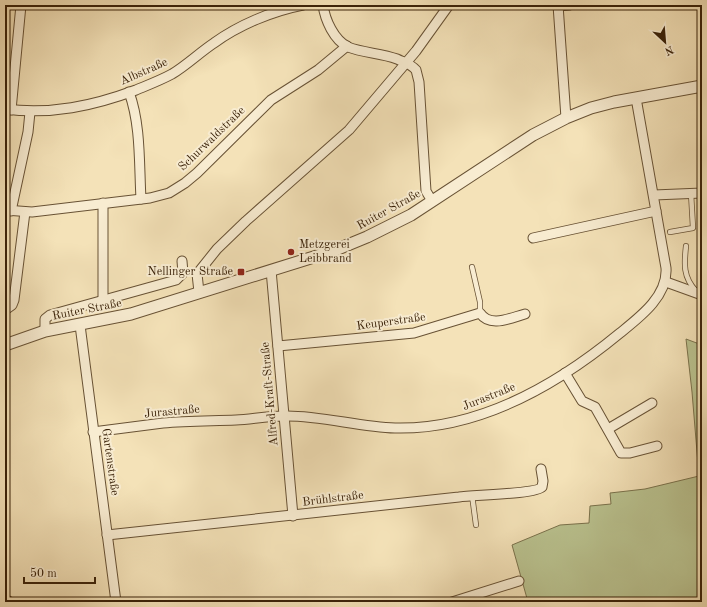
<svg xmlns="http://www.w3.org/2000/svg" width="707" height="607" font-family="'Old Standard TT',serif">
<rect width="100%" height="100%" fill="#f4e2b8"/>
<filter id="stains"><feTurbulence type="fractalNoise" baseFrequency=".005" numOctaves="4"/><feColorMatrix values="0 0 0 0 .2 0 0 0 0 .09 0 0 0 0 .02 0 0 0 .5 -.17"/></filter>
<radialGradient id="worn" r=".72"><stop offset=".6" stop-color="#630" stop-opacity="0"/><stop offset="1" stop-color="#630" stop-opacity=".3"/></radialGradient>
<polygon fill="#bac390" stroke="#7a724c" points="686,339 702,345 702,602 528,602 512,545 560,525 589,523 590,506 611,504 610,493 645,489 699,476 692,392"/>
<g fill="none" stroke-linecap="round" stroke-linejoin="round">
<g stroke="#685235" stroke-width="6">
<g id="service">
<polyline points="670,232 693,228 691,193"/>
<path d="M 686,246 C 684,264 683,277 696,291"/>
<polyline points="472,267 480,302 480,313"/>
<polyline points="472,495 476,525"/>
</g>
</g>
<g stroke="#685235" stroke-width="11">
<g id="minor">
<path d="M 323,5 C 325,20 334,40 348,47 C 363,53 381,53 397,59 C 403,62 411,64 416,70 L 419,82 L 426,191 L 432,201"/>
<polyline points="558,5 566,118"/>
<polyline points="558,6 570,5"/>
<path d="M 129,92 C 141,125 139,164 141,199"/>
<path d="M 5,109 C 51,115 93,106 136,90 C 148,85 161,80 172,74 C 187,65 199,53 214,43 C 239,25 272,11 303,5"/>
<polyline points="11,110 21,5"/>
<polyline points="654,195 702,193"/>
<polyline points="103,203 103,299"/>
<polyline points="5,210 32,212 150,198 169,193 185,183 197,173 271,100 318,70 347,46"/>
<polyline points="11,211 28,132 30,112"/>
<polyline points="533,238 656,211"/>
<polyline points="271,270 293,516"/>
<polyline points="666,282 702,295"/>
<polyline points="199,292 197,274 217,249 246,221 349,130 416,51 449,5"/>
<polyline points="5,310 12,305 14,300 25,212"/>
<polyline points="80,325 116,602"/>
<polyline points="45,331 45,319 50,315 176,280 183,273 182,261"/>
<path d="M 278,346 L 414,333 L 480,313 C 490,328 510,318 525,314"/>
<polyline points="565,373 582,401 595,407 621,453 630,453 657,446"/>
<polyline points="608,429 652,403"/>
<path d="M 93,432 C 116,429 140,426 163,423 C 187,421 212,421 236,420 C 252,419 268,416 284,416 C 319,415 359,427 395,428 C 479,430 557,385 620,333 C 640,317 668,296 666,268 L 636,98"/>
<path d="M 107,535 C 225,523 342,510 459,497 C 473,495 536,494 542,487 L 543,481 L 541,469"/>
<polyline points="5,599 10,602"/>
<polyline points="452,602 519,581"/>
</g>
</g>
<g stroke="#685235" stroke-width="13">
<polyline id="tertiary" points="5,345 45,331 131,314 333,251 367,237 411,215 533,135 566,118 591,108 614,102 702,86"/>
</g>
<use href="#service" stroke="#f8ecd1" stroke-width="4.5"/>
<use href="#minor" stroke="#f8ecd1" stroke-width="9"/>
<use href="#tertiary" stroke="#f8ecd1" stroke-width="11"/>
</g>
<g fill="#8f2418" stroke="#f8ecd1" stroke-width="1.5">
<circle cx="291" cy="252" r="4"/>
<rect x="237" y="268" width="8" height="8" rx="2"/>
</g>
<g text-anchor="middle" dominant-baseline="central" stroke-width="4" stroke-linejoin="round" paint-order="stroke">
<g font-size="12" fill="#3a2209" stroke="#f8ecd1">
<text transform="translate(144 72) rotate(-24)">Albstraße</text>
<text transform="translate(212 139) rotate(-44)">Schurwaldstraße</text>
<text transform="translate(389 210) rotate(-29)">Ruiter Straße</text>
<text transform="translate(87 310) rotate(-11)">Ruiter Straße</text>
<text transform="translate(391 322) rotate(-8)">Keuperstraße</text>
<text transform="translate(270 394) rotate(-95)">Alfred-Kraft-Straße</text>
<text transform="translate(489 397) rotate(-22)">Jurastraße</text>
<text transform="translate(172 412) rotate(-5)">Jurastraße</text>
<text transform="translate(110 462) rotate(82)">Gartenstraße</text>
<text transform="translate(333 499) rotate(-7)">Brühlstraße</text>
</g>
<g font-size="12" fill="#3a2209" stroke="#f8ecd1" text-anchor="start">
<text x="299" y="245">Metzgerei<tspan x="299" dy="14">Leibbrand</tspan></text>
<text x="233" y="272" text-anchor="end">Nellinger Straße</text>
</g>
</g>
<rect width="707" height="607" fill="none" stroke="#f4e2b8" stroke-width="20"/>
<rect x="6" y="6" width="695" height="595" fill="none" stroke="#3a2209" stroke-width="2"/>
<rect x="10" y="10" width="687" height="587" fill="none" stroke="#3a2209"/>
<g transform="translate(665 42) rotate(154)" stroke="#f8ecd1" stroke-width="3" paint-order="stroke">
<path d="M0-3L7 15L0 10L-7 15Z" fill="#3a2209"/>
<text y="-6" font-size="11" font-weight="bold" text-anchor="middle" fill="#3a2209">N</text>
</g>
<path d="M24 577v6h71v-6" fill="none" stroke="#3a2209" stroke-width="2"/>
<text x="30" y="577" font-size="12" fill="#3a2209" stroke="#f8ecd1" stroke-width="3" paint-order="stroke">50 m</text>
<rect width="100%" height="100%" filter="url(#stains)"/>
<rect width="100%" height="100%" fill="url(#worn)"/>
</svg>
